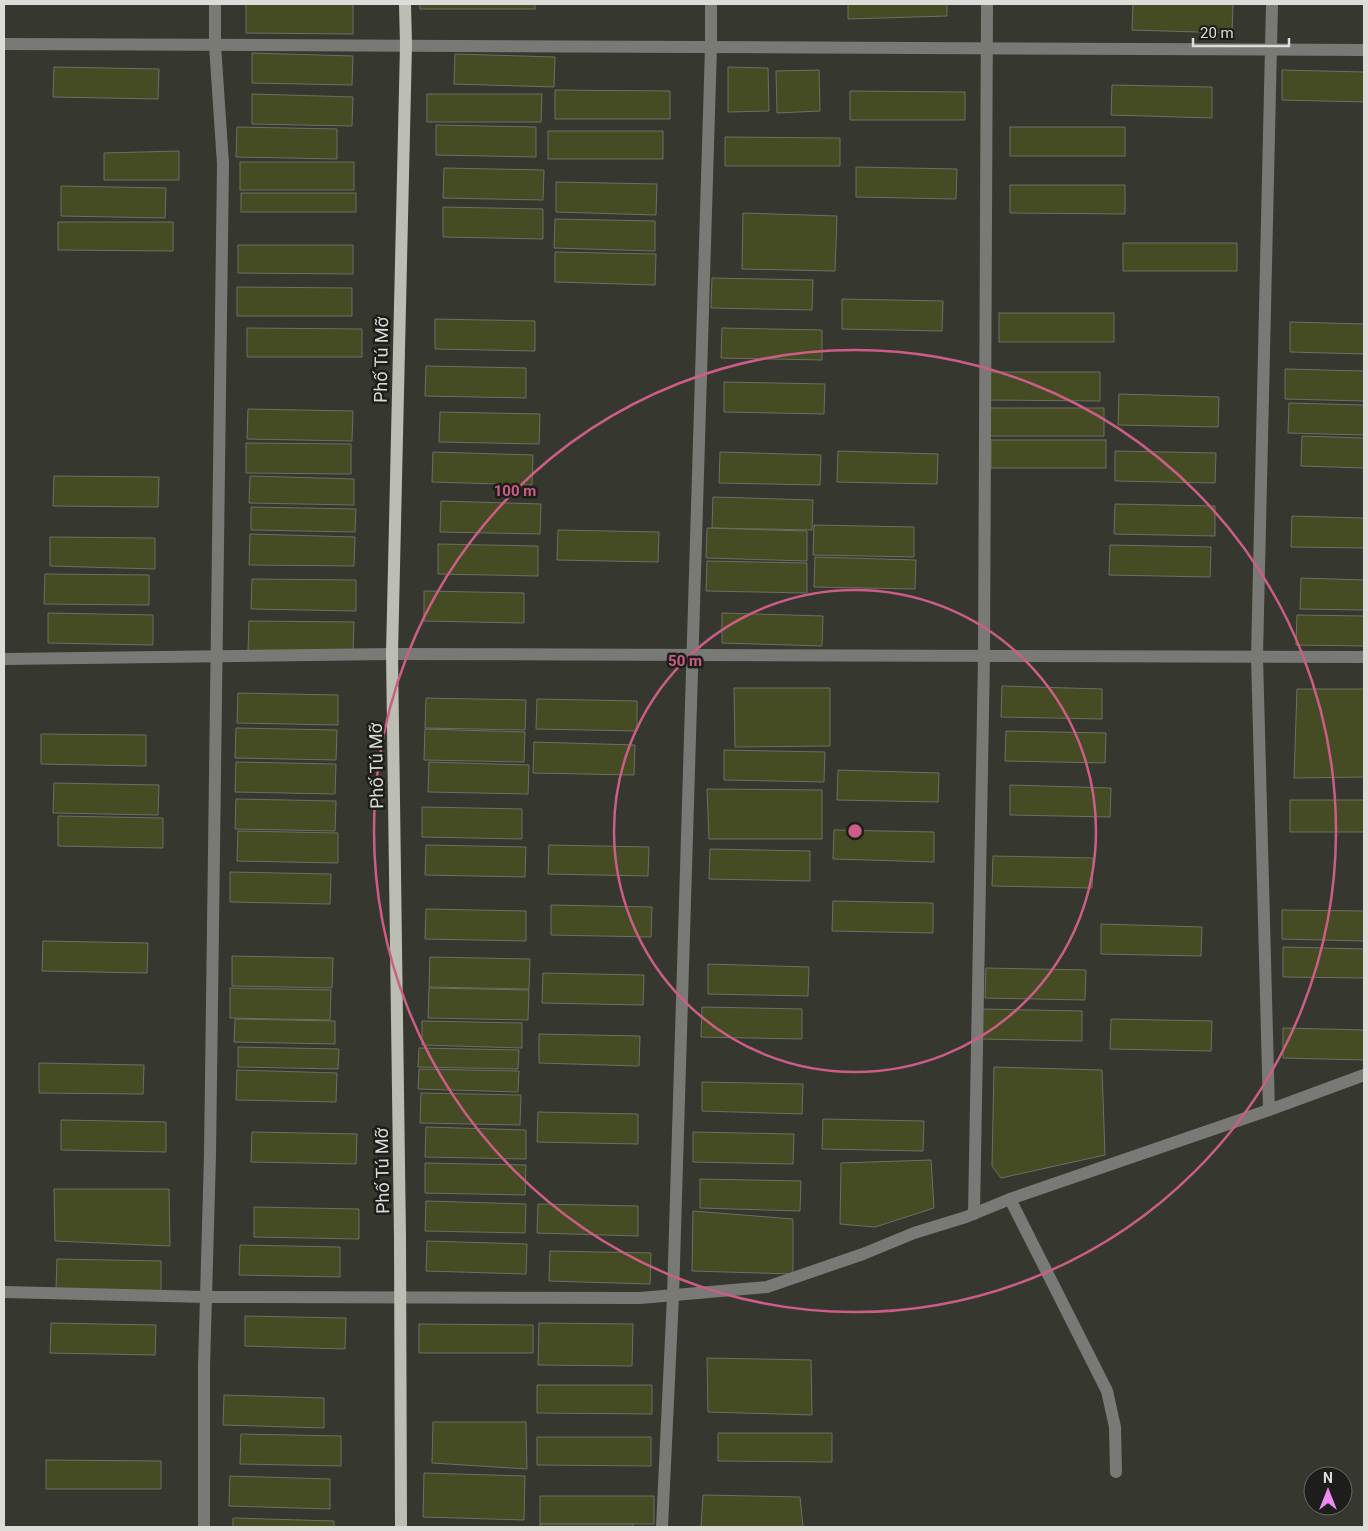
<svg xmlns="http://www.w3.org/2000/svg" width="1368" height="1531" font-family="Roboto,sans-serif">
<rect width="100%" height="100%" fill="#36372e"/>
<g fill="#454b23" stroke="#6e6f65">
<polygon points="246,4 353,4 353,34 246,33"/>
<rect x="420" y="4" width="115" height="5"/>
<polygon points="848,4 947,4 947,16 848,19"/>
<polygon points="1133,4 1233,4 1232,33 1132,30"/>
<polygon points="252,53 353,56 352,85 252,83"/>
<polygon points="455,54 555,57 554,87 454,84"/>
<polygon points="54,67 159,69 158,99 53,97"/>
<polygon points="728,67 768,68 769,111 728,112"/>
<polygon points="819,70 820,111 777,113 776,71"/>
<polygon points="1282,70 1364,72 1364,102 1282,100"/>
<polygon points="1112,85 1212,87 1212,118 1111,115"/>
<polygon points="555,90 670,91 670,119 555,119"/>
<polygon points="850,91 965,92 965,120 850,120"/>
<polygon points="252,94 353,97 352,126 252,124"/>
<polygon points="427,94 542,94 541,122 427,122"/>
<polygon points="436,125 536,127 536,157 436,155"/>
<polygon points="237,127 337,129 337,159 236,157"/>
<rect x="1010" y="127" width="115" height="29"/>
<rect x="548" y="131" width="115" height="28"/>
<polygon points="725,137 840,138 840,166 725,166"/>
<polygon points="179,151 179,180 104,180 104,153"/>
<rect x="240" y="162" width="114" height="28"/>
<polygon points="856,167 957,169 956,199 856,197"/>
<polygon points="444,168 544,170 543,200 443,198"/>
<polygon points="556,182 657,184 656,215 556,212"/>
<polygon points="1010,185 1125,185 1125,214 1010,213"/>
<polygon points="61,186 166,188 165,218 61,216"/>
<rect x="241" y="193" width="115" height="19"/>
<polygon points="443,207 543,209 543,239 443,237"/>
<polygon points="743,213 837,216 835,271 742,269"/>
<polygon points="555,219 655,221 655,251 554,248"/>
<polygon points="58,222 173,222 173,251 58,250"/>
<rect x="1123" y="243" width="114" height="28"/>
<polygon points="238,245 353,245 353,274 238,273"/>
<polygon points="555,252 656,254 655,285 555,282"/>
<polygon points="712,278 813,280 812,310 711,308"/>
<polygon points="237,287 352,288 352,316 237,316"/>
<polygon points="842,299 943,301 942,331 842,329"/>
<rect x="999" y="313" width="115" height="29"/>
<polygon points="435,319 535,321 535,351 435,349"/>
<polygon points="1290,322 1364,324 1364,354 1290,352"/>
<polygon points="247,328 362,329 362,357 247,357"/>
<polygon points="722,328 822,330 822,360 721,358"/>
<polygon points="426,366 526,368 526,398 425,396"/>
<polygon points="1285,369 1364,371 1364,401 1285,399"/>
<polygon points="985,372 1100,372 1100,401 985,400"/>
<polygon points="724,382 825,384 824,414 724,412"/>
<polygon points="1119,394 1219,397 1218,427 1118,425"/>
<polygon points="1289,403 1364,405 1364,435 1288,433"/>
<polygon points="990,408 1104,408 1104,436 989,436"/>
<polygon points="248,409 353,411 352,441 247,439"/>
<polygon points="440,412 540,414 539,444 439,442"/>
<polygon points="1302,436 1364,438 1364,468 1301,466"/>
<rect x="991" y="440" width="115" height="28"/>
<polygon points="246,443 351,444 351,474 246,473"/>
<polygon points="838,451 938,454 937,484 837,482"/>
<polygon points="1115,451 1216,453 1215,483 1115,481"/>
<polygon points="433,452 533,455 532,485 432,482"/>
<polygon points="720,452 821,455 820,485 719,483"/>
<polygon points="54,476 159,477 158,507 53,506"/>
<polygon points="250,476 354,479 354,505 249,503"/>
<polygon points="713,497 813,500 812,530 712,528"/>
<polygon points="441,501 541,504 540,534 440,532"/>
<polygon points="1115,504 1215,506 1215,536 1114,534"/>
<polygon points="251,507 356,509 355,532 251,530"/>
<polygon points="1292,516 1364,518 1364,548 1291,547"/>
<polygon points="814,525 914,527 914,557 813,555"/>
<polygon points="707,528 807,531 807,561 706,558"/>
<polygon points="558,530 659,532 658,562 557,560"/>
<polygon points="250,534 355,537 354,566 249,565"/>
<polygon points="50,537 155,538 155,569 50,566"/>
<polygon points="438,544 538,546 538,576 438,574"/>
<polygon points="1110,545 1211,547 1210,577 1109,575"/>
<polygon points="815,557 916,560 915,589 814,587"/>
<polygon points="707,561 807,563 807,593 706,591"/>
<polygon points="45,574 149,575 149,605 44,604"/>
<polygon points="1301,578 1364,580 1364,610 1300,609"/>
<polygon points="252,579 356,580 356,611 251,609"/>
<polygon points="424,591 524,593 524,623 424,621"/>
<polygon points="48,613 153,615 153,645 48,643"/>
<polygon points="722,613 823,616 822,646 722,643"/>
<polygon points="1297,615 1364,616 1364,646 1296,645"/>
<polygon points="249,621 354,622 353,652 248,651"/>
<polygon points="1002,686 1102,689 1102,719 1001,717"/>
<polygon points="734,688 830,688 830,746 735,747"/>
<polygon points="1297,689 1364,689 1364,777 1294,778"/>
<polygon points="238,693 338,695 338,725 237,723"/>
<polygon points="426,698 526,700 525,730 425,728"/>
<polygon points="537,699 637,701 637,731 536,729"/>
<polygon points="236,728 337,730 336,760 235,758"/>
<polygon points="425,729 525,732 524,762 424,760"/>
<polygon points="1006,731 1106,733 1105,763 1005,761"/>
<polygon points="41,734 146,735 146,766 41,764"/>
<polygon points="534,742 635,745 634,775 533,773"/>
<polygon points="724,750 825,752 824,782 724,780"/>
<polygon points="236,762 336,764 335,794 235,792"/>
<polygon points="429,762 529,765 528,794 428,792"/>
<polygon points="838,770 939,773 938,802 837,800"/>
<polygon points="54,783 159,785 158,815 53,813"/>
<polygon points="1010,785 1111,788 1110,817 1010,815"/>
<polygon points="707,789 822,790 822,839 709,839"/>
<polygon points="236,799 336,801 335,831 235,829"/>
<rect x="1290" y="800" width="74" height="32"/>
<polygon points="422,807 522,809 522,839 422,837"/>
<polygon points="58,816 163,818 163,848 58,846"/>
<polygon points="834,830 934,832 934,862 833,859"/>
<polygon points="238,831 338,833 338,863 237,861"/>
<polygon points="426,845 526,847 525,877 425,875"/>
<polygon points="549,845 649,847 648,876 548,874"/>
<polygon points="710,849 810,851 810,881 709,879"/>
<polygon points="993,856 1093,858 1092,888 992,886"/>
<polygon points="230,872 331,874 330,904 230,902"/>
<polygon points="833,901 933,903 933,933 832,931"/>
<polygon points="551,905 652,907 651,937 551,935"/>
<polygon points="426,909 526,911 526,941 425,939"/>
<polygon points="1282,910 1364,911 1364,941 1282,939"/>
<polygon points="1101,924 1202,927 1201,956 1101,954"/>
<polygon points="43,941 148,943 147,973 42,971"/>
<polygon points="1283,947 1364,949 1364,978 1283,977"/>
<polygon points="232,956 333,958 332,988 232,986"/>
<polygon points="430,957 530,959 529,989 429,987"/>
<polygon points="708,964 809,967 808,996 708,994"/>
<polygon points="986,968 1086,970 1085,1000 985,998"/>
<polygon points="543,973 644,975 643,1005 542,1003"/>
<polygon points="230,988 331,990 330,1020 230,1018"/>
<polygon points="429,988 529,990 528,1020 428,1018"/>
<polygon points="702,1007 802,1009 802,1039 701,1037"/>
<polygon points="982,1009 1082,1011 1082,1041 981,1039"/>
<polygon points="235,1019 335,1021 335,1044 234,1042"/>
<polygon points="1111,1019 1212,1021 1211,1051 1110,1049"/>
<polygon points="422,1021 522,1023 522,1048 422,1045"/>
<polygon points="1283,1028 1364,1030 1364,1060 1283,1058"/>
<polygon points="539,1034 640,1036 639,1066 539,1063"/>
<polygon points="238,1047 339,1049 338,1069 238,1067"/>
<polygon points="419,1048 519,1050 518,1069 418,1067"/>
<polygon points="39,1063 144,1065 143,1094 39,1093"/>
<polygon points="994,1067 1102,1070 1105,1155 1001,1178 992,1166"/>
<polygon points="419,1069 519,1071 518,1092 418,1089"/>
<polygon points="237,1070 337,1073 336,1102 236,1100"/>
<polygon points="702,1082 803,1084 802,1114 702,1111"/>
<polygon points="421,1093 521,1095 520,1125 420,1123"/>
<polygon points="538,1112 638,1114 638,1144 537,1142"/>
<polygon points="823,1119 924,1121 923,1151 822,1149"/>
<polygon points="61,1120 166,1122 166,1152 61,1150"/>
<polygon points="426,1127 526,1130 526,1159 425,1157"/>
<polygon points="252,1132 357,1134 356,1164 251,1162"/>
<polygon points="693,1132 794,1134 793,1164 693,1162"/>
<polygon points="931,1160 934,1208 875,1227 840,1224 841,1163"/>
<polygon points="425,1163 526,1165 525,1195 425,1193"/>
<polygon points="700,1179 801,1181 800,1211 700,1208"/>
<polygon points="54,1189 169,1189 170,1246 55,1241"/>
<polygon points="426,1201 526,1204 525,1233 425,1231"/>
<polygon points="538,1204 638,1206 638,1236 537,1233"/>
<polygon points="254,1207 359,1209 359,1239 254,1237"/>
<polygon points="693,1211 793,1219 793,1274 692,1271"/>
<polygon points="427,1241 527,1244 526,1274 426,1271"/>
<polygon points="240,1245 340,1247 340,1277 239,1275"/>
<polygon points="550,1251 651,1253 650,1284 549,1281"/>
<polygon points="57,1259 161,1261 161,1291 56,1289"/>
<polygon points="245,1316 346,1318 345,1349 245,1346"/>
<polygon points="51,1323 156,1325 155,1355 50,1353"/>
<polygon points="539,1323 633,1324 632,1366 538,1365"/>
<polygon points="419,1324 533,1325 533,1353 419,1353"/>
<polygon points="707,1358 811,1360 812,1415 708,1412"/>
<polygon points="537,1385 652,1385 652,1414 537,1413"/>
<polygon points="224,1395 324,1398 324,1428 223,1425"/>
<polygon points="433,1422 526,1422 527,1469 432,1463"/>
<polygon points="718,1433 832,1433 832,1462 718,1461"/>
<polygon points="241,1434 341,1436 341,1466 240,1464"/>
<polygon points="537,1437 651,1437 651,1466 537,1465"/>
<polygon points="46,1460 161,1461 161,1489 46,1489"/>
<polygon points="424,1473 525,1476 524,1520 423,1517"/>
<polygon points="230,1476 330,1479 330,1509 229,1506"/>
<polygon points="703,1495 800,1497 803,1527 701,1527"/>
<rect x="540" y="1496" width="114" height="28"/>
<polygon points="233,1518 334,1521 334,1527 233,1527"/>
<rect x="540" y="1524" width="93" height="3"/>
</g>
<g fill="none" stroke-linecap="round" stroke-linejoin="round">
<g stroke="#797a76" stroke-width="12">
<polyline points="4,44 1364,50"/>
<polyline points="4,659 392,654 1364,657"/>
<polyline points="1269,1110 1257,656 1272,4"/>
<polyline points="1010,1199 1107,1391 1115,1427 1116,1472"/>
<polyline points="974,1214 984,656 987,4"/>
<polyline points="4,1292 206,1297 640,1298 767,1287 863,1254 914,1233 966,1217 1010,1199 1269,1110 1364,1075"/>
<polyline points="204,1527 204,1367 210,1155 223,164 215,45 215,4"/>
<polyline points="662,1527 673,1296 711,47 711,4"/>
</g>
<polyline stroke="#bcbeb4" stroke-width="12" points="401,1527 400,1237 392,654 406,45 405,4"/>
</g>
<g fill="none" stroke="#cb5d87" stroke-width="2.5">
<circle cx="855" cy="831" r="241"/>
<circle cx="855" cy="831" r="481"/>
</g>
<g text-anchor="middle" dominant-baseline="central" stroke-width="5" stroke-linejoin="round" paint-order="stroke">
<g font-size="18" fill="#dcddd8" stroke="#1d1e1a">
<text transform="translate(381 360) rotate(-89)">Phố Tú Mỡ</text>
<text transform="translate(376 766) rotate(-91)">Phố Tú Mỡ</text>
<text transform="translate(382 1171) rotate(-91)">Phố Tú Mỡ</text>
</g>
</g>
<circle cx="855" cy="831" r="8" fill="#cb5d87" stroke="#1d1e1a" stroke-width="2.5"/>
<g font-size="15" text-anchor="middle" font-weight="bold" fill="#cb5d87" stroke="#1d1e1a" stroke-width="5" stroke-linejoin="round" paint-order="stroke">
<text x="515" y="496">100 m</text>
<text x="685" y="666">50 m</text>
</g>
<rect width="1368" height="1531" fill="none" stroke="#dcddd8" stroke-width="10"/>
<g transform="translate(1328 1491)"><circle r="24" fill="#1d1e1a" stroke="#696a66"/>
<path d="M0-4L9 19L0 12L-9 19Z" fill="#f08bf5"/>
<text y="-8" font-size="14" font-weight="bold" text-anchor="middle" fill="#dcddd8">N</text>
</g>
<path d="M1193 38v8h96v-8" fill="none" stroke="#dcddd8" stroke-width="2.5"/>
<text x="1200" y="38" font-size="15" fill="#dcddd8" stroke="#1d1e1a" stroke-width="4" paint-order="stroke">20 m</text>
</svg>
